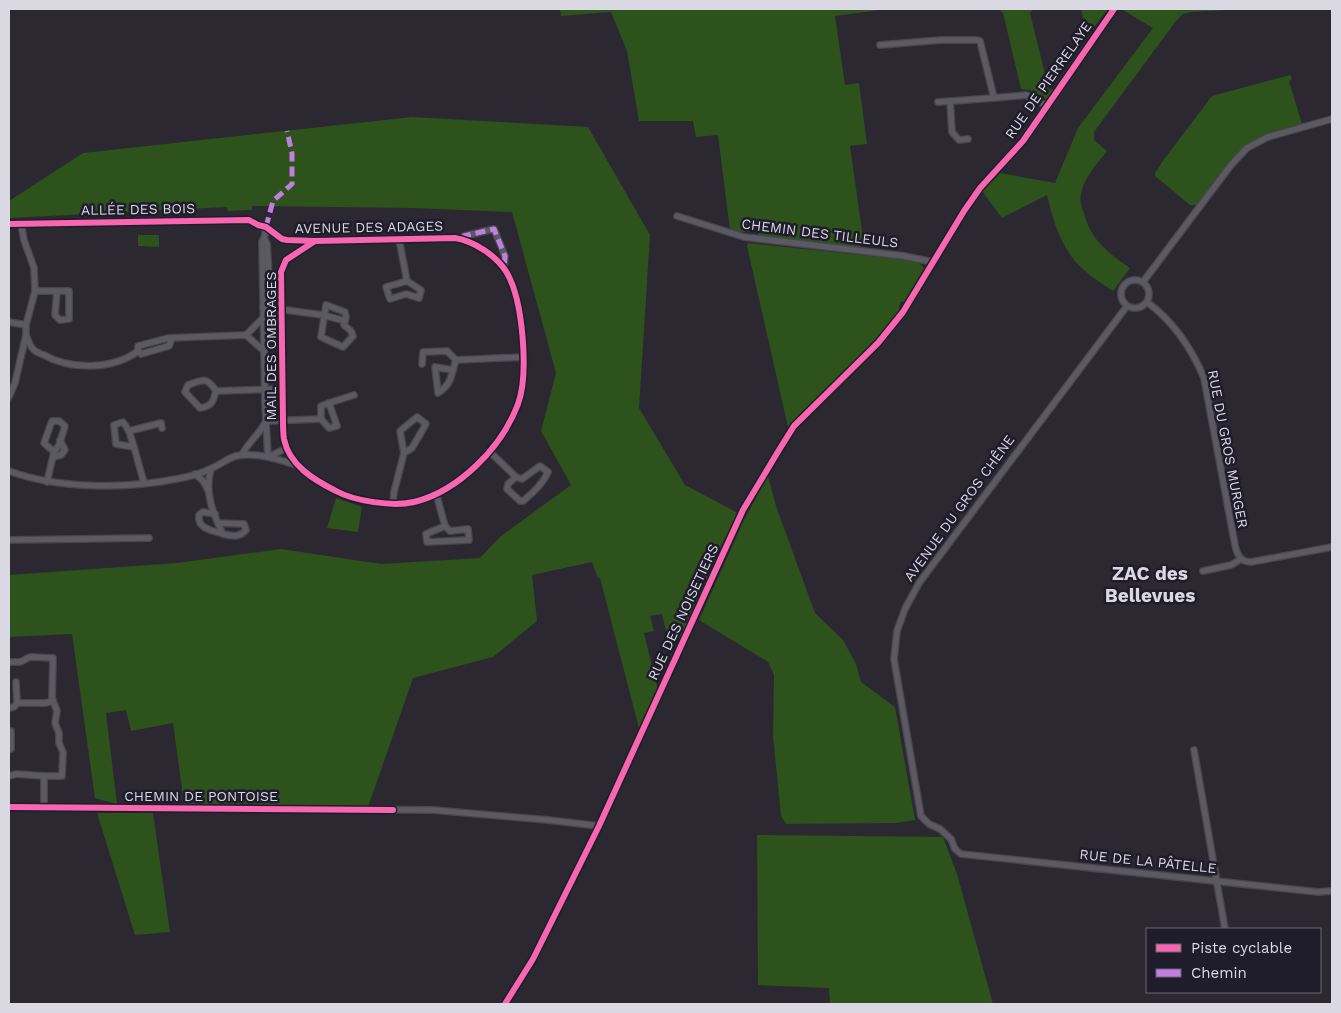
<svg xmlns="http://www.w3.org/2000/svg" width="1341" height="1013" font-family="'Work Sans',sans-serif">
<rect width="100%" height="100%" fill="#2b2832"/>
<g fill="#2d521c">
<polygon points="560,9 888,9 835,16 845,85 859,83 867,144 850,146 863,238 860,249 759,237 758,231 735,233 730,230 718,135 696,137 693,121 639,121 627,51 611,12 561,16"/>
<polygon points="999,9 1033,9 1030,13 1049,90 1054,89 1048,98 1044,99 1030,90 1021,89 1003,13"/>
<polygon points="1081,9 1108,9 1087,36"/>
<path d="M 1121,9 L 1247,9 L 1191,12 L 1183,14 L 1176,21 L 1094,132 L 1094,140 L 1107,151 C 1097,164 1084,177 1081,194 C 1079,200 1082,207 1084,213 C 1090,239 1108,253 1130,268 L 1113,291 C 1098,281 1082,271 1071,256 C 1058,238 1052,216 1047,195 L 1002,218 L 982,191 L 1000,173 L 1055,183 L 1078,128 L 1153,28 Z"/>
<path d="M 1290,75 L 1292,79 L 1289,81 L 1302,124 C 1290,128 1277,130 1265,135 C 1234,150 1217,179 1197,205 L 1190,205 L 1155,176 L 1155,173 L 1165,158 L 1212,96 Z"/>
<polygon points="412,117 588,127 650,235 639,408 685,485 738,513 721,546 693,621 690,619 681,639 667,635 662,614 650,616 654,631 644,633 658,691 640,732 600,578 598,578 592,562 532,575 537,621 493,657 413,678 367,810 251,804 184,804 173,723 131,731 126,710 106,713 117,804 95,798 72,634 9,637 9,575 177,563 281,549 381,564 480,558 501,536 571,485 541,431 556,373 512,212 414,208 254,206 252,206 252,210 228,211 227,207 9,218 9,201 83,153"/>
<polygon points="138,235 159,235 159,247 138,246"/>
<polygon points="748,243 917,261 925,269 905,301 900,302 899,310 878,341 788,427 747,246"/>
<polygon points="266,318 278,323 279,336 266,335"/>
<polygon points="768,476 776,506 815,613 843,640 856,664 861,682 895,707 915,820 896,823 786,824 781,816 773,736 774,675 768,662 699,620 744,520"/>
<polygon points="336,498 362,507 358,532 327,528"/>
<polygon points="97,813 153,813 170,932 135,935"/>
<polygon points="757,835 943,837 957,874 993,1004 830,1004 829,988 758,985"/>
</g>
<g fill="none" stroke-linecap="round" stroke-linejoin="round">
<g stroke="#47454e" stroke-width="8">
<g id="minor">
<polyline points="880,45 941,40 977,40 980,41 994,98 938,102"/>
<polyline points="994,98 1026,95 1047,106"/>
<polyline points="950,101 952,132 959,140 968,139"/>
<polyline points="677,216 744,237 904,256 933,262"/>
<path d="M 9,224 L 249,220 L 258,225 L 266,227 L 282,239 L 287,240 L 315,241 L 455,238 C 474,241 497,256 507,273 C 523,301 529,374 518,404 C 502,447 459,491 414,502 C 393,507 354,501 336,491 C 314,480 289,465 284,439 C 283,433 283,427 283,420 L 281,272 L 286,260 L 315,241"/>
<polyline points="266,227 265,235 262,242 265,403 268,457 287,448"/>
<polyline points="264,238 267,244 269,277 281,297"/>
<polyline points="399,239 407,281 421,290 419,298 406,294 390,299 386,287 407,281"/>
<polyline points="463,239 464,236 494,229 505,256 504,269"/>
<circle cx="1135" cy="294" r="14"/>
<polyline points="1143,282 1231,165 1247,148 1268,137 1332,119"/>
<polyline points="35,291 69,291 69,319 60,320 55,315 57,291"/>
<path d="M 1147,302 C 1174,322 1191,347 1204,378 L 1235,545 C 1237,554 1240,562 1251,562 L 1332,547"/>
<polygon points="326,305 345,312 346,317 344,325 351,331 353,336 343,347 321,337"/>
<polyline points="1127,306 919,583 905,609 897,631 894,659 921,816 929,824 940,829 951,839 955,849 961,854 1318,892 1332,891"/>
<polyline points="263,307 323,315 345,321"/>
<polyline points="9,322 26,325"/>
<path d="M 26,335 C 28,340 30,346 33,349 C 36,352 41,354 44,355 C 70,370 113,370 138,351 L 138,346 L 168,338 L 246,335 L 264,351"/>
<polyline points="246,335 263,318"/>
<polyline points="138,351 141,354 169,346 172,338"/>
<polyline points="456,360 524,357"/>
<polyline points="422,364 423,352 447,351 456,360"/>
<path d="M 453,370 L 435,367 L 438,393 C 452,384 451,375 456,360"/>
<path d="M 216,391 C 206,376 203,380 188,385 L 185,392 L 200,408 C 212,406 213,402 216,391 L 282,389"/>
<polyline points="9,397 15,383 26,335 26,325 35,291 34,268 24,240 21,224"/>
<polygon points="329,403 337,426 329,428 321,419 321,406"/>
<polyline points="329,403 354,395"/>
<polyline points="129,431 134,447"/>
<polyline points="489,451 516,477"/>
<path d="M 242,455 C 248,442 260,434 266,421 L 321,419"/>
<polyline points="53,457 61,455 65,450 60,440"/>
<path d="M 540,466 L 548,472 C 543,484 533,493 523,501 L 520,501 L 507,489 L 508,484 L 516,477 L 522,479 Z"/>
<path d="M 211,469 C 204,491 213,514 223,534 C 232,536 239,538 246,530 L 244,524 L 218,523"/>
<path d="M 9,471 C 58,489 125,489 176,479 C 188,477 201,474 212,468 C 220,465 228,458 236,456 C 256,452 277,459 296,465"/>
<polyline points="195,474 203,481 208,490"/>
<polyline points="47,482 54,452 44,443 52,421 59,421 65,426 59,445 54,452"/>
<polyline points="144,483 134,447 116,444 114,425 123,422 129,431 161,423 162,428"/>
<polyline points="436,493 445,526"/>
<polyline points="393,503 394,492 404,453 400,431 417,417 426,424 412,448 404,453"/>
<path d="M 215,514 L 203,512 L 199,515 C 197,529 212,530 223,534"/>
<polygon points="445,526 450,531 468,529 469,540 427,542 426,534"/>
<polyline points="9,540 149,538"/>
<polyline points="1203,571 1231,565 1241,559"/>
<polyline points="9,662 20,662 30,657 53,658 52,698 57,711 55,723 59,733 59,743 63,752 62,776 44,776 44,808"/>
<polyline points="16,682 17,703 46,703 53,701"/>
<polyline points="9,708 14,707 17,703"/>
<polyline points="9,748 11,749 11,731"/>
<polyline points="1194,750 1225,929"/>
<polyline points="9,776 16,774 44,776"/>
<polyline points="9,807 433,810 548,820 599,826"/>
<polyline points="505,1004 533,959 599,826 743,510 779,450 794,426 878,343 903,312 964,211 980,188 1023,141 1114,9"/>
</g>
</g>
<use href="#minor" stroke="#5b5961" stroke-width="5.5"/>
<g stroke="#c07fdc" stroke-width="5" stroke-dasharray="10 5" stroke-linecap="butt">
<polyline points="266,227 273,201 292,184 292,153 287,131"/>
<polyline points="463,239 464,236 494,229 505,256 504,269"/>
</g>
<g stroke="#1f1c2b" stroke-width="9">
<g id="cycleway">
<path d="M 9,224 L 249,220 L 258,225 L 266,227 L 282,239 L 287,240 L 315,241 L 455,238 C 474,241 497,256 507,273 C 523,301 529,374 518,404 C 502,447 459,491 414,502 C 393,507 354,501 336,491 C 314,480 289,465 284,439 C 283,433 283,427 283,420 L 281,272 L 286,260 L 315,241"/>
<polyline points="9,807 393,810"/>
<polyline points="505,1004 533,959 599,826 743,510 779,450 794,426 878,343 903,312 964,211 980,188 1023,141 1114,9"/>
</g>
</g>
<use href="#cycleway" stroke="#f766af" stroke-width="6"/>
</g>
<g text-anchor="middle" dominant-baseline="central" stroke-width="5" stroke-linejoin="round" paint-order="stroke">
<g font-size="14" fill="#dad8e3" stroke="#1f1c2b">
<text transform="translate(1048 80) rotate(-55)">RUE DE PIERRELAYE</text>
<text transform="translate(138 209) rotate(-1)">ALLÉE DES BOIS</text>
<text transform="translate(369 227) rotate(-1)">AVENUE DES ADAGES</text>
<text transform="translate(820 233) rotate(7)">CHEMIN DES TILLEULS</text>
<text transform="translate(271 346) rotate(-90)">MAIL DES OMBRAGES</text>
<text transform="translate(1228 449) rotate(79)">RUE DU GROS MURGER</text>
<text transform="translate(959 508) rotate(-54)">AVENUE DU GROS CHÊNE</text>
<text transform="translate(683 612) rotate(-65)">RUE DES NOISETIERS</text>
<text x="201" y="796">CHEMIN DE PONTOISE</text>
<text transform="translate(1148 861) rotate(6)">RUE DE LA PÂTELLE</text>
</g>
<g font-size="19" font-weight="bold" fill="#dad8e3" stroke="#1f1c2b">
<text x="1150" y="573">ZAC des<tspan x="1150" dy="22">Bellevues</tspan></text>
</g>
</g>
<rect width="1341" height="1013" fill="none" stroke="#dad8e3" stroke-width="20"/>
<rect x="1146" y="928" width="175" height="65" fill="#1f1c2b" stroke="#6a6775"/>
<rect x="1156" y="944" width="25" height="8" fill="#f766af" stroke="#6a6775"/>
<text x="1191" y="953" font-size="15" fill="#dad8e3">Piste cyclable</text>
<rect x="1156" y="969" width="25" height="8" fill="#c07fdc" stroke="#6a6775"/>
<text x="1191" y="978" font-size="15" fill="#dad8e3">Chemin</text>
</svg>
